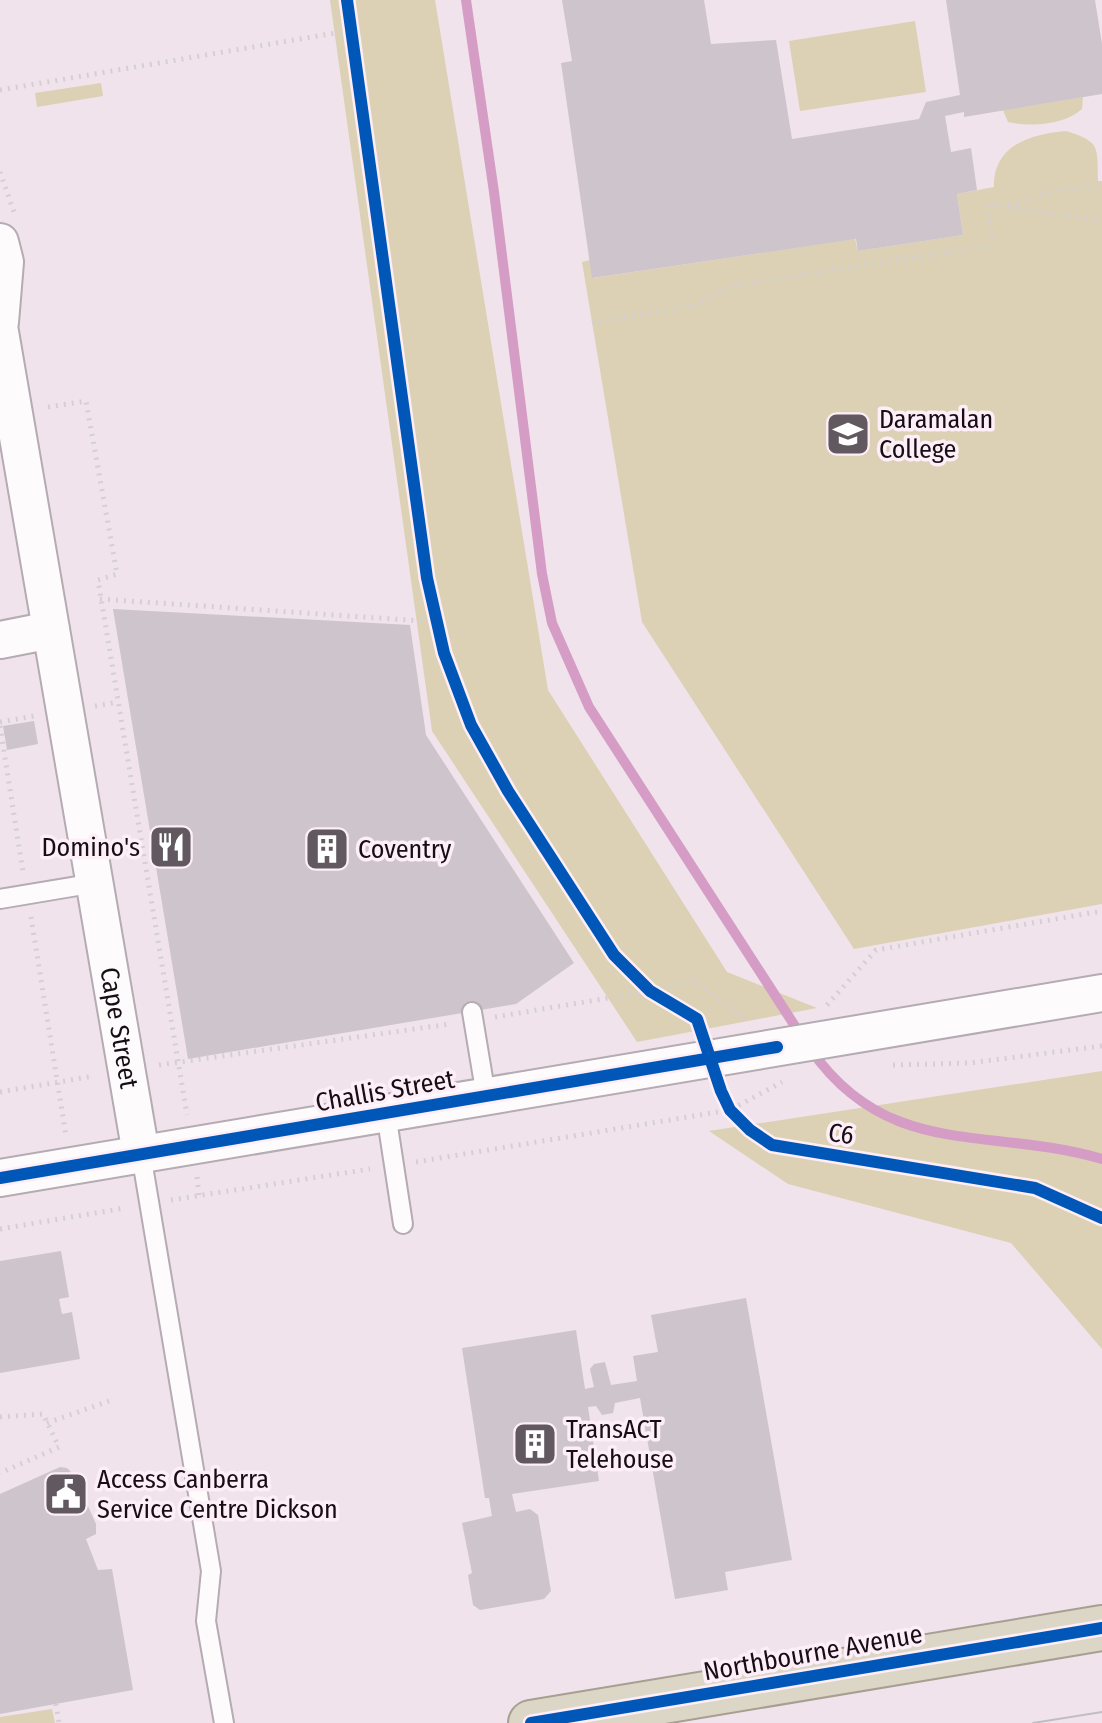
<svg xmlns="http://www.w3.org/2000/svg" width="1102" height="1723" font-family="'Fira Sans Condensed',sans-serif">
<rect width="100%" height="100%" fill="#f0e3ec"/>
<g fill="#dcd1b4">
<polygon points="330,0 435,0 548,690 727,972 817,1008 637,1042 432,731"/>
<polygon points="915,21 926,92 800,111 789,41"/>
<polygon points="101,83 103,96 37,107 35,93"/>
<path d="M 1083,97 L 1082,109 C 1065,125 1031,127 1008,122 L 1003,110 Z"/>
<path d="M 1066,131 C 1101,142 1097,146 1098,181 L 1102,181 L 1102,904 L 854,949 L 642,622 L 582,262 L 590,260 L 593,278 L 855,239 L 858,251 L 963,235 L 957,194 L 994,187 C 993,145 1031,134 1066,131 Z"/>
<polygon points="1102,1071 1102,1349 1011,1243 788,1184 709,1131"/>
<polygon points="52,1709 55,1723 0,1723 0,1717"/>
</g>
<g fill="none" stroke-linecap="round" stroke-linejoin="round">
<g stroke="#d59dc6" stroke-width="10">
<polyline points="466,0 494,192 542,574 552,623 589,707 802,1037"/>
<path d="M 811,1050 C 889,1161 991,1126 1102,1159"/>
</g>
</g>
<g fill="#cec4cb">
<polygon points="562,0 704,0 711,44 776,40 792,139 919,119 926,102 960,95 946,0 1095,0 1102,44 1102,94 964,117 964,112 945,116 951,152 971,148 977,190 957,194 963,235 858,251 856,239 592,278 561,63 572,61"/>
<polygon points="113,609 410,625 426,735 574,963 516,1004 188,1059"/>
<polygon points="34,721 38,744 7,750 3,726"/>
<polygon points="61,1251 69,1297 59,1299 62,1314 72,1312 80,1359 0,1373 0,1261"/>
<polygon points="746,1298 792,1560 725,1572 728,1590 675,1599 640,1398 615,1403 613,1413 602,1415 596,1406 588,1407 599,1481 512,1494 516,1512 530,1509 538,1515 551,1591 544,1599 480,1610 473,1605 468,1575 472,1573 462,1523 492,1516 489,1498 485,1498 462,1348 576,1330 585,1389 594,1387 590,1369 594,1364 605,1362 611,1385 637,1381 633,1356 658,1352 651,1315"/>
<polygon points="60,1467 67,1468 74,1475 96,1524 96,1534 86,1539 98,1570 112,1569 133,1690 0,1714 0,1494"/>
</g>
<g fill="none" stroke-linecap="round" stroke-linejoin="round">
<g stroke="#b5abb2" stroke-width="22">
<g id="lane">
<polyline points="0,899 95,883"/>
<polyline points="472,1012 486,1096"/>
<polyline points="386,1113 403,1224"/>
<polyline points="141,1154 211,1571 206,1621 224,1723"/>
</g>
</g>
<g stroke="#b5abb2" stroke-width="40">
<g id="street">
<polyline points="0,242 5,262 0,322"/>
<path id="s1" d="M 0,332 L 141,1154"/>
<polyline points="0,640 51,630"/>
<polyline points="0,1178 1102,993"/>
</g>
</g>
<g stroke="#a79f91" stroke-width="48">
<polyline id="highway" points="531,1723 1102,1628"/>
</g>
<g stroke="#d4d0d2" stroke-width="5" stroke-dasharray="2 6" stroke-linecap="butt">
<polyline points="0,90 353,30"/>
<polyline points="0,172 14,212"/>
<polyline points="1010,207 1054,190 1102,185"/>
<polyline points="592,322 698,305 731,286 993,245 987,204 1102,221"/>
<polyline points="48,407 86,401 117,574 98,580 187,1115"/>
<polyline points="100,599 437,622"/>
<polyline points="95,706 118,702"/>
<polyline points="0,722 34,716"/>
<polyline points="0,726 23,872"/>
<polyline points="31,917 66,1136"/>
<polyline points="827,1005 876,950 1102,911"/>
<polyline points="495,1017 650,991 693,980 745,1019"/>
<polyline points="159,1065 450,1024"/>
<polyline points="893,1065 969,1063 1102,1046"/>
<polyline points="0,1092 94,1076"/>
<polyline points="416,1162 730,1110 782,1082"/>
<polyline points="197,1177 199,1196"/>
<polyline points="171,1200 370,1169"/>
<polyline points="0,1229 125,1208"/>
<polyline points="0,1417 43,1414 59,1447 0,1473"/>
<polyline points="47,1423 109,1401"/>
<polyline points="56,1704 59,1723"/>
</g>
<use href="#lane" stroke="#fdfbfc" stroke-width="18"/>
<use href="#street" stroke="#fdfbfc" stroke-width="36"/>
<use href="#highway" stroke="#dbd6c6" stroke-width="44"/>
<polyline stroke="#c1bec1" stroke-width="2" points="1033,1723 1102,1712"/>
<g stroke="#fdeef8" stroke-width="17">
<g id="cycleway">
<polyline points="347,0 427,578 444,653 471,725 508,791 614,955 650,991 697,1019 721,1091 730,1110 750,1130 772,1145 1035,1188 1102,1218"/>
<polyline points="0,1178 777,1047"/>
<polyline points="531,1723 1102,1628"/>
</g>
</g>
<use href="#cycleway" stroke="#0057b8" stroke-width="12"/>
</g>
<defs>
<g id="school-square" transform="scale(2.3)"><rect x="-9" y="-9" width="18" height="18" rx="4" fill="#625960" stroke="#fdeef8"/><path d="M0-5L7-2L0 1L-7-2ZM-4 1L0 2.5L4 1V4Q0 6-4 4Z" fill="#fff"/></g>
<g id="restaurant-square" transform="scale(2.3)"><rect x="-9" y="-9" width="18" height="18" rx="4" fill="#625960" stroke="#fdeef8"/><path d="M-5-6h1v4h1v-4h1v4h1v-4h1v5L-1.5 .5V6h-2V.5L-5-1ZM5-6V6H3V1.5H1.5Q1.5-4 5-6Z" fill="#fff"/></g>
<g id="building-square" transform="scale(2.3)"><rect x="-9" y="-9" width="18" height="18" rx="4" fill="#625960" stroke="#fdeef8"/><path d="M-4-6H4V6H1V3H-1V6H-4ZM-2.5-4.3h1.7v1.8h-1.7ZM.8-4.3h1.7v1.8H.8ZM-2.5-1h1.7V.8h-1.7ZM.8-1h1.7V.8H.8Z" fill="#fff"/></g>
<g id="civic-square" transform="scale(2.3)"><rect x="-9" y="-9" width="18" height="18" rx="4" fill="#625960" stroke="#fdeef8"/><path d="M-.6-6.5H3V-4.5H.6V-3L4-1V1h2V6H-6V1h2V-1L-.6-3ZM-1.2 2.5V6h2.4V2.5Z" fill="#fff"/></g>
</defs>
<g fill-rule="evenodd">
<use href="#school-square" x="848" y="434"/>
<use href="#restaurant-square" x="171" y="847"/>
<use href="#building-square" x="327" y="849"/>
<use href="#building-square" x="535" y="1444"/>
<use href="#civic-square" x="66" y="1494"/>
</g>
<g text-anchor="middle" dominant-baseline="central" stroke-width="7" stroke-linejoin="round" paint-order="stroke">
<g font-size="26" fill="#160e14" stroke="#fdeef8" text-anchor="start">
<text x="879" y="419">Daramalan<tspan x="879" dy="30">College</tspan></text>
<text x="140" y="847" text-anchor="end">Domino's</text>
<text x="358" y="849">Coventry</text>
<text x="566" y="1429">TransACT<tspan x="566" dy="30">Telehouse</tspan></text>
<text x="97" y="1479">Access Canberra<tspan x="97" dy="30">Service Centre Dickson</tspan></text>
</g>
<g font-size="26" fill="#160e14" stroke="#fdeef8">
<text stroke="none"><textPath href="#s1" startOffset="706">Cape Street</textPath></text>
<text transform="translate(385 1091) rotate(-10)">Challis Street</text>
<text transform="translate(841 1134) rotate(9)">C6</text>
<text transform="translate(813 1653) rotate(-10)">Northbourne Avenue</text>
</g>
</g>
</svg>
